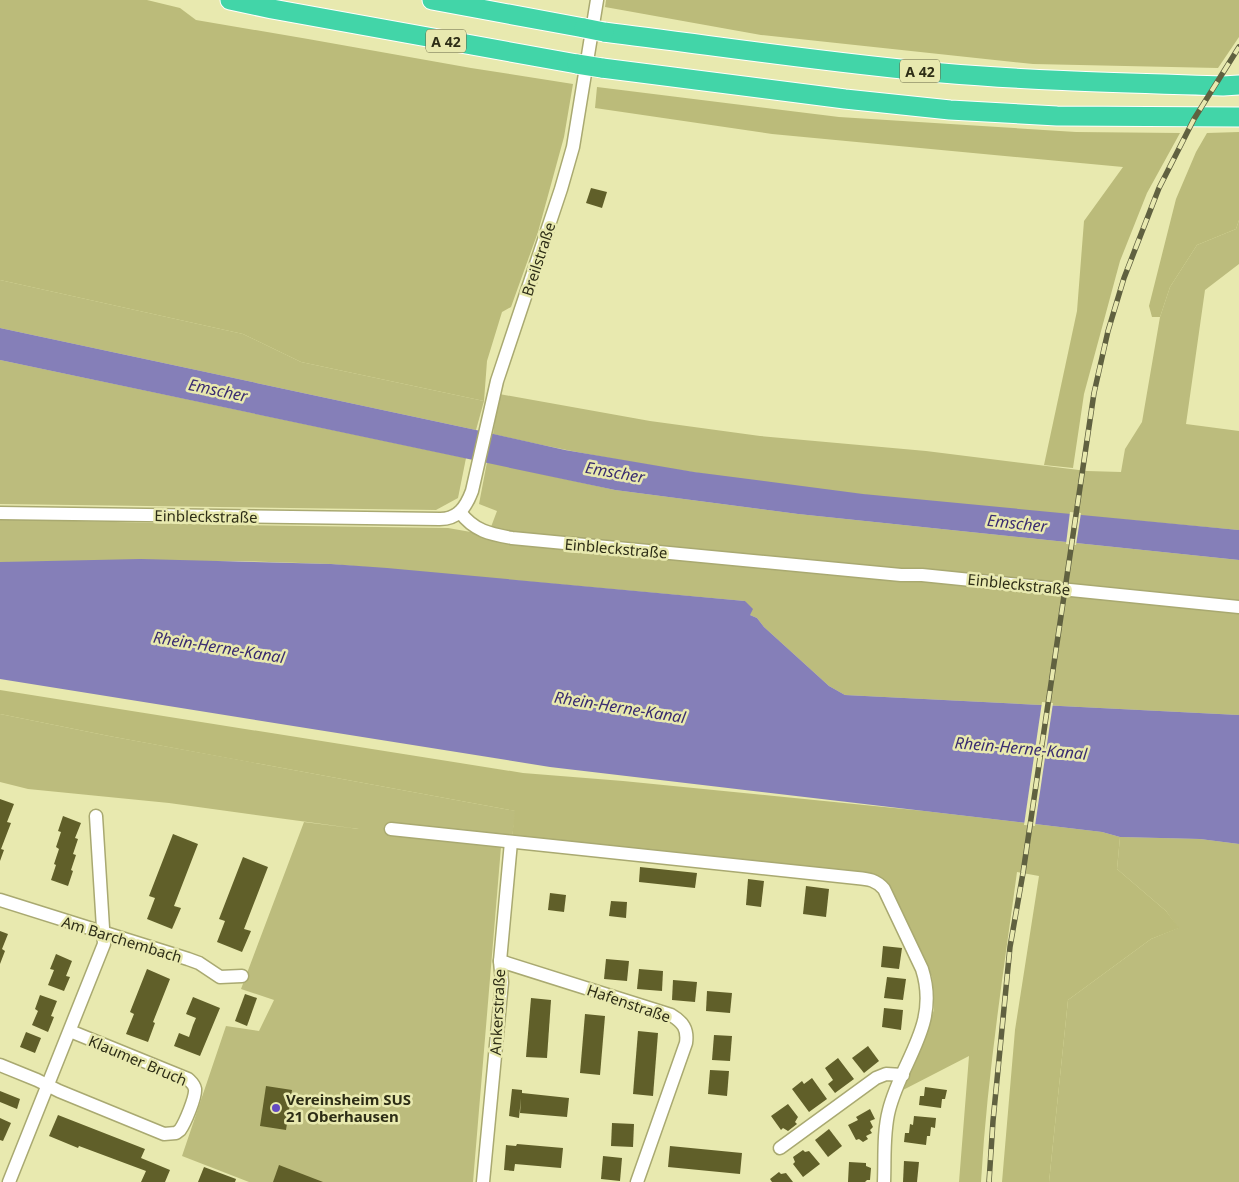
<svg xmlns="http://www.w3.org/2000/svg" width="1239" height="1182" font-family="'Noto Sans',sans-serif">
<rect width="100%" height="100%" fill="#e8e9af"/>
<g fill="#bcbc7d">
<path d="M 1239,220 L 1239,264 L 1205,290 L 1186,424 L 1239,431 L 1239,530 C 990,507 738,491 493,434 L 499,394 L 650,421 L 760,436 L 926,451 L 1087,471 L 1121,472 L 1125,449 L 1142,422 L 1160,317 L 1170,287 L 1197,245 L 1236,229 Z"/>
<polygon points="0,280 243,334 301,362 484,401 476,430 0,328"/>
<polygon points="0,360 466,458 458,498 436,510 0,504"/>
<polygon points="487,462 615,490 798,514 1239,560 1239,715 845,695 829,686 764,627 757,618 750,615 745,601 331,564 238,561 0,562 0,519 229,525 448,528 488,535 497,511 479,504"/>
<polygon points="0,714 109,736 516,811 512,837 501,847 473,1182 249,1182 182,1156 226,1026 259,1031 274,1000 241,989 304,822 359,829 169,803 28,789 0,782"/>
<polygon points="1120,837 1200,839 1239,844 1239,1182 1049,1182 1068,1000 1151,939 1178,928 1166,911 1117,869"/>
</g>
<g fill="#bbbb7a">
<polygon points="0,0 147,0 180,8 196,20 308,39 471,68 573,84 564,137 538,232 511,307 502,312 487,361 484,401 301,362 243,334 0,280"/>
<polygon points="606,0 1239,0 1239,37 1218,68 1033,64 761,35 605,7"/>
<polygon points="597,87 839,117 1076,132 1180,133 1147,193 1120,261 1084,394 1073,468 1044,465 1077,311 1084,221 1123,167 772,134 595,108"/>
<polygon points="1239,132 1239,220 1236,229 1197,245 1170,287 1160,317 1152,317 1149,306 1176,199 1196,152 1207,133"/>
<path d="M 0,690 L 523,773 L 623,781 L 924,811 L 1102,832 L 1120,837 L 1117,869 L 1166,911 L 1179,928 L 1151,939 L 1068,1000 L 1049,1182 L 1002,1182 L 1015,1030 L 1039,876 L 1017,872 C 1003,975 987,1078 981,1182 L 959,1182 L 969,1056 L 903,1090 L 934,1010 L 932,977 L 888,887 L 512,837 L 515,811 L 109,736 L 0,714 Z"/>
</g>
<g fill="#857fb8">
<polygon points="0,328 476,430 565,450 694,472 863,494 1239,530 1239,560 798,514 615,490 0,360"/>
<polygon points="141,559 331,564 387,568 745,601 753,609 750,615 757,618 764,627 829,686 845,695 1239,715 1239,844 1200,839 1120,837 1102,832 550,767 0,679 0,562"/>
</g>
<g fill="#e8e9af">
<polygon points="1070,512 1081,513 1076,545 1066,544"/>
<polygon points="1042,702 1053,703 1035,826 1024,825"/>
</g>
<g fill="#605f29">
<polygon points="591,188 607,192 602,208 586,203"/>
<polygon points="0,799 14,804 7,822 11,823 1,849 4,850 0,861"/>
<polygon points="63,816 81,823 75,838 78,839 73,854 76,855 71,870 73,871 68,886 51,880 56,865 54,864 59,849 56,847 61,832 58,831"/>
<polygon points="173,834 198,844 174,906 181,908 172,929 147,919 155,898 149,896"/>
<polygon points="243,857 268,867 244,929 251,931 242,952 217,942 225,921 219,919"/>
<polygon points="640,867 697,873 695,888 639,882"/>
<polygon points="748,879 764,881 761,907 746,905"/>
<polygon points="806,886 829,889 826,917 803,914"/>
<polygon points="550,893 566,895 564,912 548,910"/>
<polygon points="611,901 627,902 626,918 609,916"/>
<polygon points="0,931 8,934 2,949 5,951 0,964"/>
<polygon points="883,946 902,948 899,969 881,967"/>
<polygon points="56,954 72,961 66,976 70,977 64,991 48,985 54,970 50,969"/>
<polygon points="606,959 629,961 627,981 604,979"/>
<polygon points="147,969 170,979 153,1022 155,1023 148,1042 126,1034 134,1014 130,1012"/>
<polygon points="639,969 663,971 662,991 637,989"/>
<polygon points="887,977 906,979 903,1000 884,998"/>
<polygon points="673,980 697,982 695,1002 672,1000"/>
<polygon points="707,991 732,993 730,1013 706,1011"/>
<polygon points="245,994 257,998 247,1026 235,1021"/>
<polygon points="40,995 57,1001 51,1016 54,1017 48,1032 32,1025 38,1011 35,1009"/>
<polygon points="193,997 220,1008 200,1056 174,1046 179,1033 189,1037 193,1025 196,1018 186,1014"/>
<polygon points="531,998 551,1000 547,1058 526,1057"/>
<polygon points="884,1008 903,1010 901,1030 882,1027"/>
<polygon points="585,1014 605,1016 600,1075 580,1073"/>
<polygon points="638,1031 658,1033 653,1096 633,1094"/>
<polygon points="26,1032 41,1038 35,1053 20,1047"/>
<polygon points="714,1035 732,1036 730,1061 712,1060"/>
<polygon points="868,1046 879,1061 864,1073 852,1058"/>
<polygon points="838,1058 854,1079 835,1093 828,1084 833,1080 825,1068"/>
<polygon points="710,1070 729,1071 727,1096 708,1094"/>
<polygon points="812,1078 827,1099 809,1112 792,1089 802,1081 804,1084"/>
<polygon points="266,1086 292,1090 286,1130 260,1126"/>
<polygon points="925,1087 947,1090 945,1099 942,1099 941,1108 919,1105 920,1096 924,1096"/>
<polygon points="512,1089 522,1090 522,1093 569,1098 567,1117 520,1113 521,1098 519,1118 509,1116"/>
<polygon points="0,1091 20,1099 17,1109 0,1102"/>
<polygon points="788,1104 798,1117 795,1122 797,1124 788,1131 783,1128 781,1130 771,1116"/>
<polygon points="870,1109 875,1119 870,1121 873,1127 870,1130 872,1133 866,1136 868,1139 863,1142 859,1139 856,1140 848,1125 858,1120 856,1117"/>
<polygon points="58,1115 145,1149 141,1158 170,1170 165,1182 141,1182 146,1171 79,1146 78,1148 49,1136"/>
<polygon points="914,1116 936,1118 935,1128 931,1127 930,1136 927,1136 926,1145 904,1142 905,1133 909,1133 910,1124 913,1125"/>
<polygon points="0,1118 11,1123 3,1141 0,1140"/>
<polygon points="612,1123 634,1124 633,1147 611,1146"/>
<polygon points="829,1129 842,1146 828,1157 815,1140"/>
<polygon points="517,1144 563,1148 561,1168 515,1164 514,1171 504,1170 506,1145 516,1146"/>
<polygon points="670,1146 742,1153 740,1174 668,1167"/>
<polygon points="803,1150 805,1152 809,1151 820,1164 803,1177 793,1164 795,1162 793,1157"/>
<polygon points="603,1156 622,1158 620,1181 601,1179"/>
<polygon points="904,1161 919,1162 917,1182 903,1182"/>
<polygon points="849,1162 866,1163 866,1166 871,1168 870,1180 867,1180 865,1182 848,1182"/>
<polygon points="279,1165 323,1182 273,1182"/>
<polygon points="204,1167 236,1179 235,1182 198,1182"/>
<polygon points="779,1172 781,1174 786,1173 793,1182 772,1182 770,1179"/>
</g>
<g fill="none" stroke-linecap="round" stroke-linejoin="round">
<g stroke="#a9a971" stroke-width="15">
<g id="minor">
<path d="M 460,512 C 474,531 490,534 512,538 L 901,575 L 922,575 L 1239,607"/>
<path d="M 0,513 L 440,519 C 458,519 466,507 472,491 L 497,381 L 561,189 L 573,147 L 597,0"/>
<path d="M 391,829 L 857,878 C 869,879 876,880 884,889 L 922,969 C 940,1025 902,1059 889,1110 C 883,1133 885,1158 884,1182"/>
<polyline points="0,900 188,959 199,963 220,977 242,976"/>
<path d="M 500,961 L 671,1015 C 683,1022 688,1029 686,1043 L 637,1182"/>
<path d="M 0,1065 L 37,1080 L 59,1091 L 164,1134 L 176,1133 L 180,1130 C 185,1123 196,1097 195,1089 C 194,1084 191,1082 188,1079 L 70,1031"/>
<polyline points="780,1148 876,1078 886,1074 903,1075"/>
<polyline points="9,1182 104,944 96,816"/>
<polyline points="483,1182 502,982 500,961 511,842"/>
</g>
</g>
<g stroke="#fff" stroke-width="21">
<g id="highway">
<polyline points="230,0 272,9 577,64"/>
<polyline points="432,0 584,28"/>
<path d="M 604,32 C 717,46 829,63 942,73 C 1036,81 1129,83 1223,86 L 1239,85"/>
<polyline points="602,68 845,99 950,110 1057,116 1239,117"/>
</g>
</g>
<use href="#minor" stroke="#fff" stroke-width="12"/>
<use href="#highway" stroke="#42d5a8" stroke-width="19"/>
<g stroke="#606140" stroke-width="5.5">
<polyline id="rail" points="989,1182 993,1121 1010,947 1023,873 1094,393 1108,331 1124,278 1159,188 1194,119 1239,47"/>
</g>
<use href="#rail" stroke="#e8e9af" stroke-width="4" stroke-dasharray="11" stroke-linecap="butt"/>
<g stroke="#fff" stroke-width="21" stroke-linecap="butt">
<g id="highway-bridge">
<polyline points="584,28 604,32"/>
<polyline points="577,64 602,68"/>
</g>
</g>
<use href="#highway-bridge" stroke="#42d5a8" stroke-width="19"/>
</g>
<circle fill="#644ac3" stroke="#e8e9af" stroke-width="2" cx="276" cy="1108" r="5"/>
<g text-anchor="middle" dominant-baseline="central" stroke-width="5" stroke-linejoin="round" paint-order="stroke">
<g fill="#e8e9af" stroke="#656544" stroke-width="1">
<rect x="426" y="29.5" width="40" height="23" rx="4"/>
<rect x="900" y="59.5" width="40" height="23" rx="4"/>
</g>
<g font-size="14" font-weight="bold" fill="#2d2d16">
<text x="446" y="41">A 42</text>
<text x="920" y="71">A 42</text>
</g>
<g font-size="15" fill="#2d2d16" stroke="#e8e9af">
<text transform="translate(538 259) rotate(-72)">Breilstraße</text>
<text transform="translate(206 516) rotate(1)">Einbleckstraße</text>
<text transform="translate(616 548) rotate(5)">Einbleckstraße</text>
<text transform="translate(1019 584) rotate(6)">Einbleckstraße</text>
<text transform="translate(122 939) rotate(17)">Am Barchembach</text>
<text transform="translate(629 1003) rotate(19)">Hafenstraße</text>
<text transform="translate(497 1012) rotate(-87)">Ankerstraße</text>
<text transform="translate(138 1060) rotate(23)">Klaumer Bruch</text>
</g>
<g font-size="15" font-weight="bold" fill="#2d2d16" stroke="#e8e9af" text-anchor="start">
<text x="286" y="1099">Vereinsheim SUS<tspan x="286" dy="17">21 Oberhausen</tspan></text>
</g>
<g font-size="16" font-style="italic" fill="#392b70" stroke="#e8e9af">
<text transform="translate(218 390) rotate(12)">Emscher</text>
<text transform="translate(615 472) rotate(10)">Emscher</text>
<text transform="translate(1017 523) rotate(6)">Emscher</text>
<text transform="translate(219 647) rotate(9)">Rhein-Herne-Kanal</text>
<text transform="translate(620 707) rotate(9)">Rhein-Herne-Kanal</text>
<text transform="translate(1021 748) rotate(5)">Rhein-Herne-Kanal</text>
</g>
</g>
</svg>
